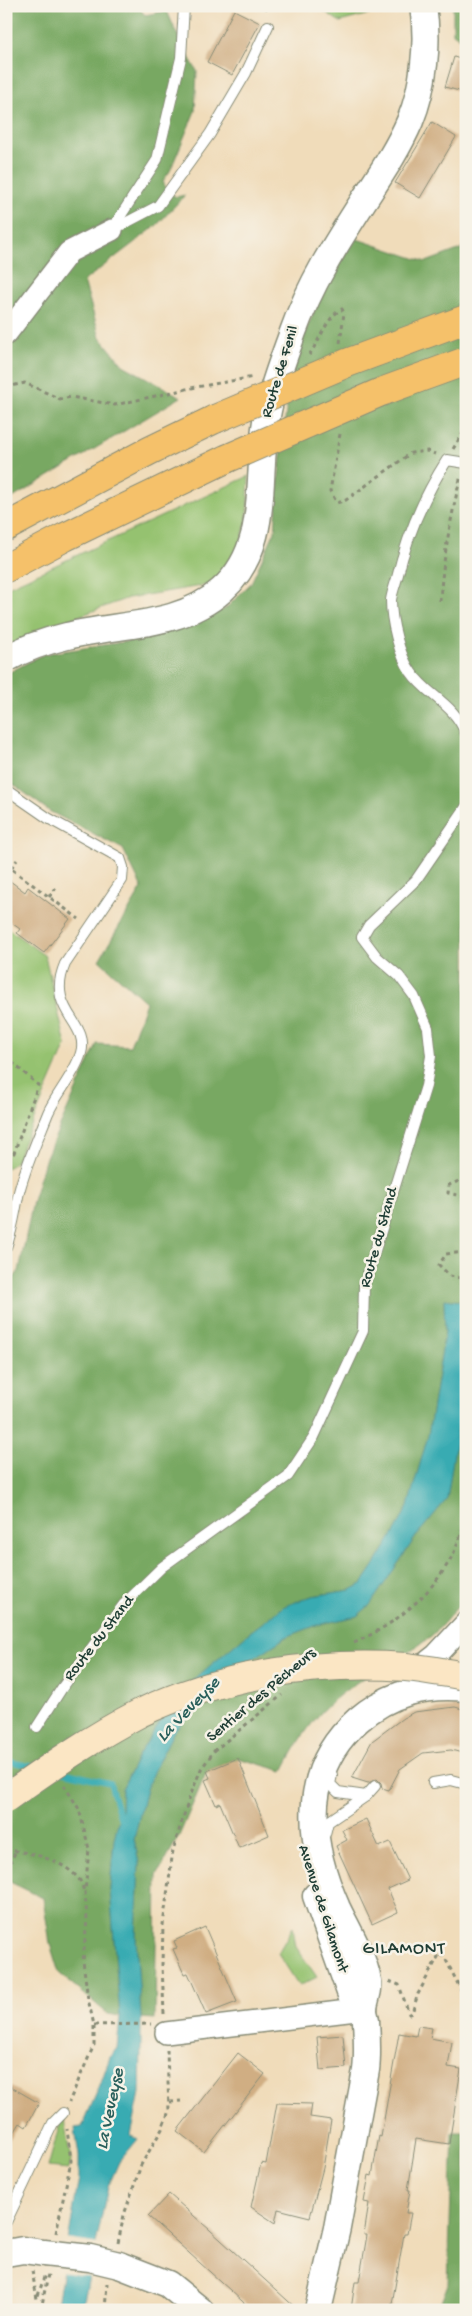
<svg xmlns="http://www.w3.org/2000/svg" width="472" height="2316" font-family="'Gochi Hand',sans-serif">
<rect width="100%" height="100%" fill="#f7f3e8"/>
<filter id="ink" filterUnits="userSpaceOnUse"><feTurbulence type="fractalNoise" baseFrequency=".02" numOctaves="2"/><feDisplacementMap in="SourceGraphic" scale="10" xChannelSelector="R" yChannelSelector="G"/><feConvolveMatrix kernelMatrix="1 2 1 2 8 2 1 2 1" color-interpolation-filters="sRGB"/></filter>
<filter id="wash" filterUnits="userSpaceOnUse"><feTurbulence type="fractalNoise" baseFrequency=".0096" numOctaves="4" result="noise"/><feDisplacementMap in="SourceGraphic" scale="20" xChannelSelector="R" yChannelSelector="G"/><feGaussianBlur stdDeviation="1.12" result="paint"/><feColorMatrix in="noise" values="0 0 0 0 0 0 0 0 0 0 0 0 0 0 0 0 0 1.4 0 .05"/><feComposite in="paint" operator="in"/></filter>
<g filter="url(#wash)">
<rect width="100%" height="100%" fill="#f0dcba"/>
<g fill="#95c270" stroke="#5a8052">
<polygon points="317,6 381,6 380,11 340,22"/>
<polygon points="249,476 247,520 236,559 213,584 128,598 31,634 6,647 6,588"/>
<polygon points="6,927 45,956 66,1045 16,1161 6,1169"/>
<polygon points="293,1927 296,1947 317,1977 299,1986 278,1953"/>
<polygon points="63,2113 71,2161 69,2169 48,2167"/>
</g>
<g fill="#78a862" stroke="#4c724b">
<polygon points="6,6 137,6 145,15 167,11 180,41 197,71 195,111 170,171 163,181 167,191 176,197 185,195 156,226 84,281 100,337 123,365 181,397 6,502"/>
<polygon points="453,6 466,6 466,42 453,33"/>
<polygon points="354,238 426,262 461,249 466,240 466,1302 444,1299 445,1332 428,1436 408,1506 396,1530 374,1566 362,1584 351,1590 312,1596 285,1606 250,1632 179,1692 138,1756 122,1789 121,1810 114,1839 110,1889 120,2016 108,2014 59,1973 50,1944 43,1898 6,1880 6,1288 19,1271 33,1201 46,1157 97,1044 130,1046 146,1002 99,960 142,888 123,849 49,811 6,779 6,674 44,654 144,639 225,609 251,583 275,531 279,474 289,384 302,340 326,283"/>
<path d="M 466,1375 L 466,1597 C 454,1610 443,1626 430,1637 C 417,1648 399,1656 384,1665 C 330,1698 312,1715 283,1771 L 238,1758 L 207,1771 L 179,1836 L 157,1875 L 155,2019 L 141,2018 L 136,1938 L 139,1862 L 134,1839 L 146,1789 L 154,1770 L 174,1731 L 214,1690 L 239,1668 L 286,1637 L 317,1625 L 357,1616 L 370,1605 L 417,1535 L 447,1499 Z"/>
<polygon points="453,2132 466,2132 466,2297 460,2310 438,2310 448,2284"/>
</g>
<polygon fill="#39abb2" stroke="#2c7473" points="444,1299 466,1302 466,1375 447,1499 417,1535 370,1605 357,1616 317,1625 286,1637 239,1668 214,1690 174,1731 154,1770 146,1789 134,1839 139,1862 136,1938 141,2018 141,2048 140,2093 131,2136 138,2139 119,2162 108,2187 82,2310 56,2310 79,2178 79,2156 75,2128 82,2127 100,2085 110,2057 117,2048 120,2016 110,1889 114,1839 121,1810 122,1789 138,1756 179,1692 250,1632 285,1606 312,1596 351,1590 362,1584 374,1566 396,1530 408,1506 428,1436 445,1332"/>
<polygon fill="#f0dcba" points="66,2239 99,2244 92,2277 60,2272"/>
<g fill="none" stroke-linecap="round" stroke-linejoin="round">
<g stroke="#39abb2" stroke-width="5.5">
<polyline points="6,1761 36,1767"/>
<polyline points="60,1771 110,1783 121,1821"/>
</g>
</g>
<g id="blocks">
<g fill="#d0ae83">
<polygon points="234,10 260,23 232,75 207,62"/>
<polygon points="454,57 466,61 466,93 445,87"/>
<polygon points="432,122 456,137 420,198 395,183"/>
<polygon points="6,878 25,892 28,887 70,919 44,953 17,933 20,929 6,919"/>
<polygon points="455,1707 466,1710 466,1754 451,1750 423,1753 400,1769 389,1790 382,1788 381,1783 377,1779 368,1783 352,1778 372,1741 403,1718 414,1712"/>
<polygon points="238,1758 269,1835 239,1848 220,1803 216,1805 205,1780 210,1778 207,1771"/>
<polygon points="366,1819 379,1847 390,1842 408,1880 388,1889 398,1912 372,1924 336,1846 347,1840 342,1830"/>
<polygon points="205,1927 237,2002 206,2014 188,1973 184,1974 173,1949 177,1948 174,1941"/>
<polygon points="418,2026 432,2028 430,2038 452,2042 448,2067 461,2069 449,2144 416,2139 408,2190 410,2190 406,2213 411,2213 407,2234 404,2234 391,2310 351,2310 355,2282 359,2282 367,2235 364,2235 369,2203 364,2202 369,2175 372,2176 379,2136 381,2137 399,2033 416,2036"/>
<polygon points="343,2035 346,2068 320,2070 317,2037"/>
<polygon points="238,2053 265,2074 204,2152 177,2131"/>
<polygon points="6,2084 39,2103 26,2127 20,2123 6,2146"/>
<polygon points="277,2103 312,2104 310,2117 331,2120 323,2168 310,2217 278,2209 275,2223 251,2207 261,2163 266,2164"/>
<polygon points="169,2194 210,2230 298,2310 252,2310 189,2253 148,2216"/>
</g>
</g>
</g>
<g filter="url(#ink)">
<use href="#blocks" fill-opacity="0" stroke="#888c77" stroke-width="1"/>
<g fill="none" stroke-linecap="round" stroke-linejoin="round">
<g stroke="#888c77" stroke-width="12">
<g id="service">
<polyline points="112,229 157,160 181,58 184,6"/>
<polyline points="112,230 158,206 210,134 246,73 268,26"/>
<path d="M 466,463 L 447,460 C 424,496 407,536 397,578 C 395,585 392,593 391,600 C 391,621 399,655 411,672 C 427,696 454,703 466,734"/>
<path d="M 6,789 L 48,818 L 120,858 L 123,867 L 122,880 L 65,964 C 45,1011 90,1022 81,1053 C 75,1074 57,1093 48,1113 C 38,1138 26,1165 19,1192 C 15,1210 13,1229 6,1247"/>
<polyline points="37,1727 62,1688 124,1604 162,1567 288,1476 314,1437 363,1331 364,1286 426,1086 431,1056 428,1028 414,996 399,976 377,957 362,937 369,925 416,880 466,807"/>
<polyline points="332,1775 330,1784 338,1792 366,1796"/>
<polyline points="433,1783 451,1780 466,1784"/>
<polyline points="325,1834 328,1822 366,1796 375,1786"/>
<polyline points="6,2222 53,2123 63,2113"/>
</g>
</g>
<g stroke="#888c77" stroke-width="24">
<g id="minor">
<polyline points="6,334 69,252 112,230"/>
<polyline points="418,1669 436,1655 466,1623"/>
<polyline points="166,2033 364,2009"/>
</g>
</g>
<g stroke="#888c77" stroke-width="29">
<g id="tertiary">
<path d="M 6,659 C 25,648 46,641 67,636 C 119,623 180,628 222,590 C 269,548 257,484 265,428 C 269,395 282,363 293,332 C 310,284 337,242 364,200 C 381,174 398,149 410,121 C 424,87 429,42 423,6"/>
<polyline points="316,1896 352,1998 364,2009"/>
<polyline points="6,2253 23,2250 44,2253"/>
<polyline points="119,2265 168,2284 200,2310"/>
<path d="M 318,2310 L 337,2228 L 366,2070 C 368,2054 367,2037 366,2021 C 366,2018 364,2014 364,2010 C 364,2000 370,1992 368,1981 C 363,1955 348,1931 337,1908 C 308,1843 299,1772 358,1720 C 389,1693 424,1684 466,1688"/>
</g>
</g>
<g stroke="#888c77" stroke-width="30">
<g id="motorway">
<polyline points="6,527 149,451 215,419"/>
<polyline points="6,568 65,537 226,459"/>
</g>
</g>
<g stroke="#888c77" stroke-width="3" stroke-dasharray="4 4" stroke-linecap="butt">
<polyline points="267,6 267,13"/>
<path d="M 309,355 C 319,342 328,315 342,309 L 344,313 L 340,343"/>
<polyline points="6,387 25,383 60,399 71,397 115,405 191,388 254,377"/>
<polyline points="340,434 330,491 337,503 346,500 411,453 428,451 435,454"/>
<polyline points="453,449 466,428"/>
<path d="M 440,601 C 443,558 451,517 461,475"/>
<polyline points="6,865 79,919"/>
<polyline points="11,868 17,860"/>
<polyline points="49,897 56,888"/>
<polyline points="6,1057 38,1085 14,1153 6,1160"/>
<polyline points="466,1178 449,1185 448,1193 466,1197"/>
<polyline points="466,1252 446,1254 439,1265 450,1276 466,1279"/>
<path d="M 354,1643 C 394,1625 428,1598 450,1560 C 457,1548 461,1533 466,1520"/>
<polyline points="64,1785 79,1809 89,1849 85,1892 87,1920 83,1961 88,1999 94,2025 94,2045 69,2102"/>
<path d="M 6,1850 C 30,1852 61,1859 78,1878 C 81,1881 83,1887 84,1892"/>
<polyline points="6,1871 16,1851"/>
<polyline points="389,1981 399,1985 409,2014 412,2013 418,1994 440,1953 446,1960 466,2000"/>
<polyline points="164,2014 162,1965 163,1925 173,1850 189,1799 201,1769 214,1751 282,1695"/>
<polyline points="94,2025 151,2024"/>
<polyline points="170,2102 181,2101"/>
<polyline points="56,2233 71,2161 67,2129"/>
<polyline points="118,2243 124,2215 141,2165 162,2129 169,2111 167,2050"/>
<polyline points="32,2271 37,2299 45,2274"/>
<polyline points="41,2310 48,2274"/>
<polyline points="105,2310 107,2283"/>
</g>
<use href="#service" stroke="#fff" stroke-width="10"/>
<use href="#minor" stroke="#fff" stroke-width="21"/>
<use href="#tertiary" stroke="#fff" stroke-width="26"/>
<use href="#motorway" stroke="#f5c16b" stroke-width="28"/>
<g stroke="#888c77" stroke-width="29" stroke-linecap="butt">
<polyline id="tertiary-bridge" points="44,2253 90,2258 119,2265"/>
</g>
<g stroke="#888c77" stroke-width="30" stroke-linecap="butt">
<path id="secondary-bridge" d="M 6,1798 C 50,1767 93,1737 140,1713 C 221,1674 317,1661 406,1667 C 426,1669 446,1673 466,1676"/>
</g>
<g stroke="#888c77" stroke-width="30" stroke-linecap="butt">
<g id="motorway-bridge">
<polyline points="215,419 347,363 466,319"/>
<polyline points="226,459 381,392 466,361"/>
</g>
</g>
<use href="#tertiary-bridge" stroke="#fff" stroke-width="26"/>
<use href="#secondary-bridge" stroke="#fbe6c4" stroke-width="28"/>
<use href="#motorway-bridge" stroke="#f5c16b" stroke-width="28"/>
</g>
</g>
<g text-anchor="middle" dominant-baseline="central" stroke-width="5" stroke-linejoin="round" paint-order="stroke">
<g font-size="16" fill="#1f3d34" stroke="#f7f3e8">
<text transform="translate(281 372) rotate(-73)">Route de Fenil</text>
<text transform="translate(380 1238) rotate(-74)">Route du Stand</text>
<text transform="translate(100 1639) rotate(-52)">Route du Stand</text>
<text transform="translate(262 1696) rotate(-40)">Sentier des Pêcheurs</text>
<text transform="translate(322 1909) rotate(72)">Avenue de Gilamont</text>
</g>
<g font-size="18" font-style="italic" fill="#275e5a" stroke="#f7f3e8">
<text transform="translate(189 1710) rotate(-46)">La Veveyse</text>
<text transform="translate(111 2109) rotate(-78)">La Veveyse</text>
</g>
<g font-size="18" letter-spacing="1" fill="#1f3d34" stroke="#f7f3e8">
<text x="404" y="1949">GILAMONT</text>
</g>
</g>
<rect width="472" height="2316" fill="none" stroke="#f7f3e8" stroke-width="25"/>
</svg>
